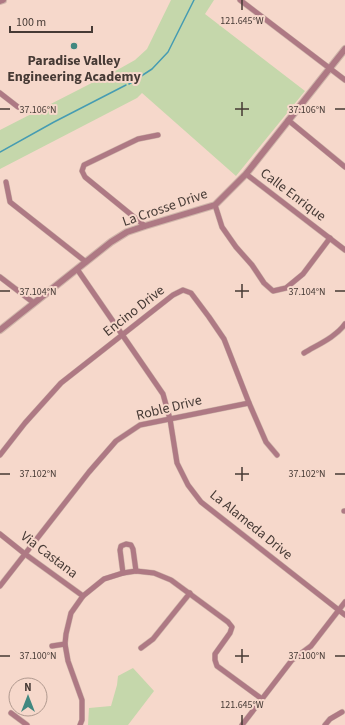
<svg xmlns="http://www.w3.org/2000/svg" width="345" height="725" font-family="'Source Sans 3',sans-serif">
<rect width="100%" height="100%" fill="#f6d8cb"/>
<g fill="#c5d7ab">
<polygon points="171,0 214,0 205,14 305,91 236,176 142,93 137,98 0,169 0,130 119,69 135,60 147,49"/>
<polygon points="133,668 154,691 128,725 88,725 89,708 111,706 117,685 118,676"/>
</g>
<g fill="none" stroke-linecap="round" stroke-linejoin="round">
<g stroke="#469cb2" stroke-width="1.5">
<polyline points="129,84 152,69 168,52 194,0"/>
<polyline points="0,152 54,122 126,85"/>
</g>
<g stroke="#cfb5aa" stroke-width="6">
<g id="minor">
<polyline points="240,0 345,80"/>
<polyline points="0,93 18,107"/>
<polyline points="288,120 345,167"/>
<polyline points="246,174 345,250"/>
<polyline points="6,182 10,202 86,262"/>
<polyline points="215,205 222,227 236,247 252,265 264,283 273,291 286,288 303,274 330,238"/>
<polyline points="145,226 85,177 82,171 84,165 138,139 158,135"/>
<polyline points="77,269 163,394 170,419 177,463 188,485 201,502 345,615"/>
<polyline points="0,277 34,303"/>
<path d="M 304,353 C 317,345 336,337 345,324"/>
<polyline points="0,455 25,423 61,383 173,295 183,290 191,293 209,317 224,339 249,403 266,442 277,455"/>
<polyline points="344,511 345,511"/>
<polyline points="0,534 25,554 83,596"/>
<polyline points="123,573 120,550 121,546 126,544 131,545 133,549 136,571"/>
<polyline points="0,586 89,472 116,441 140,425 249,403"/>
<polyline points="52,646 65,644"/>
<polyline points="141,648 153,639 190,593"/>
<polyline points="11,713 27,725"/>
<polyline points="80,725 82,720 82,700 68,661 65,644 66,634 71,613 83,596 104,579 123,573 136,571 154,573 171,580 228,622 232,627 230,633 215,654 215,660 217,666 262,699"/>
<polyline points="242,725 292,660 311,646 345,602"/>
<polyline points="325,725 330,719 342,712"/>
</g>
</g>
<g stroke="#cfb5aa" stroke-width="8">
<g id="tertiary">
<polyline points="0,1 3,0"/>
<polyline points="0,330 111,242 127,232 145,226 215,205 246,174 345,49"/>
</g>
</g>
<use href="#minor" stroke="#ae7984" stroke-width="5"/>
<use href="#tertiary" stroke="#ae7984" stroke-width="6"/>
</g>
<path fill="none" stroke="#463a35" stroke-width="1.5" d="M 242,0 L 242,10M 242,102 L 242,116M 0,109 L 10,109M 235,109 L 249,109M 335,109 L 345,109M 242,284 L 242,298M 0,291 L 10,291M 235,291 L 249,291M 335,291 L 345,291M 242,467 L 242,481M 0,474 L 10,474M 235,474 L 249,474M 335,474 L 345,474M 242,649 L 242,663M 0,656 L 10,656M 235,656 L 249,656M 335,656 L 345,656M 242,715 L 242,725"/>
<circle fill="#418880" stroke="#f6d8cb" stroke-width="1.5" cx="74" cy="46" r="4"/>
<g text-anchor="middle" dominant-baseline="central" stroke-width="4" stroke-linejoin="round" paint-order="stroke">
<g font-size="14" font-weight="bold" fill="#463a35" stroke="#f6d8cb">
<text x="74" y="61">Paradise Valley<tspan x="74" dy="16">Engineering Academy</tspan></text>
</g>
<g font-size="14" fill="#463a35" stroke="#f6d8cb">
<text transform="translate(293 195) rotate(37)">Calle Enrique</text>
<text transform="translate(165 208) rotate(-19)">La Crosse Drive</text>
<text transform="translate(134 311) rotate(-38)">Encino Drive</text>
<text transform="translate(169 408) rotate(-14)">Roble Drive</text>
<text transform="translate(251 525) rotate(39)">La Alameda Drive</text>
<text transform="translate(49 555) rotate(37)">Via Castana</text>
</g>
</g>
<g font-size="10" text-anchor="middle" fill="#463a35" stroke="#f6d8cb" stroke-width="4" stroke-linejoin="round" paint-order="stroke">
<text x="242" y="24">121.645°W</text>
<text x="38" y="113">37.106°N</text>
<text x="307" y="113">37.106°N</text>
<text x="38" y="295">37.104°N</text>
<text x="307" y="295">37.104°N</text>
<text x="38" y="477">37.102°N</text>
<text x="307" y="477">37.102°N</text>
<text x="38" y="659">37.100°N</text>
<text x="307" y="659">37.100°N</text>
<text x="242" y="708">121.645°W</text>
</g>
<g transform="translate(28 697)"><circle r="19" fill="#f6d8cb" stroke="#b0998f"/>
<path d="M0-3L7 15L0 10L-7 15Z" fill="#418880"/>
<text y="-6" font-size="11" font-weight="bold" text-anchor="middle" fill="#463a35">N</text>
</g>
<path d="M10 26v6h82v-6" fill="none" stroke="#463a35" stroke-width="2"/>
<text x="16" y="26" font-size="12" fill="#463a35" stroke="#f6d8cb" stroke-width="3" paint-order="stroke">100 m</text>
</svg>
